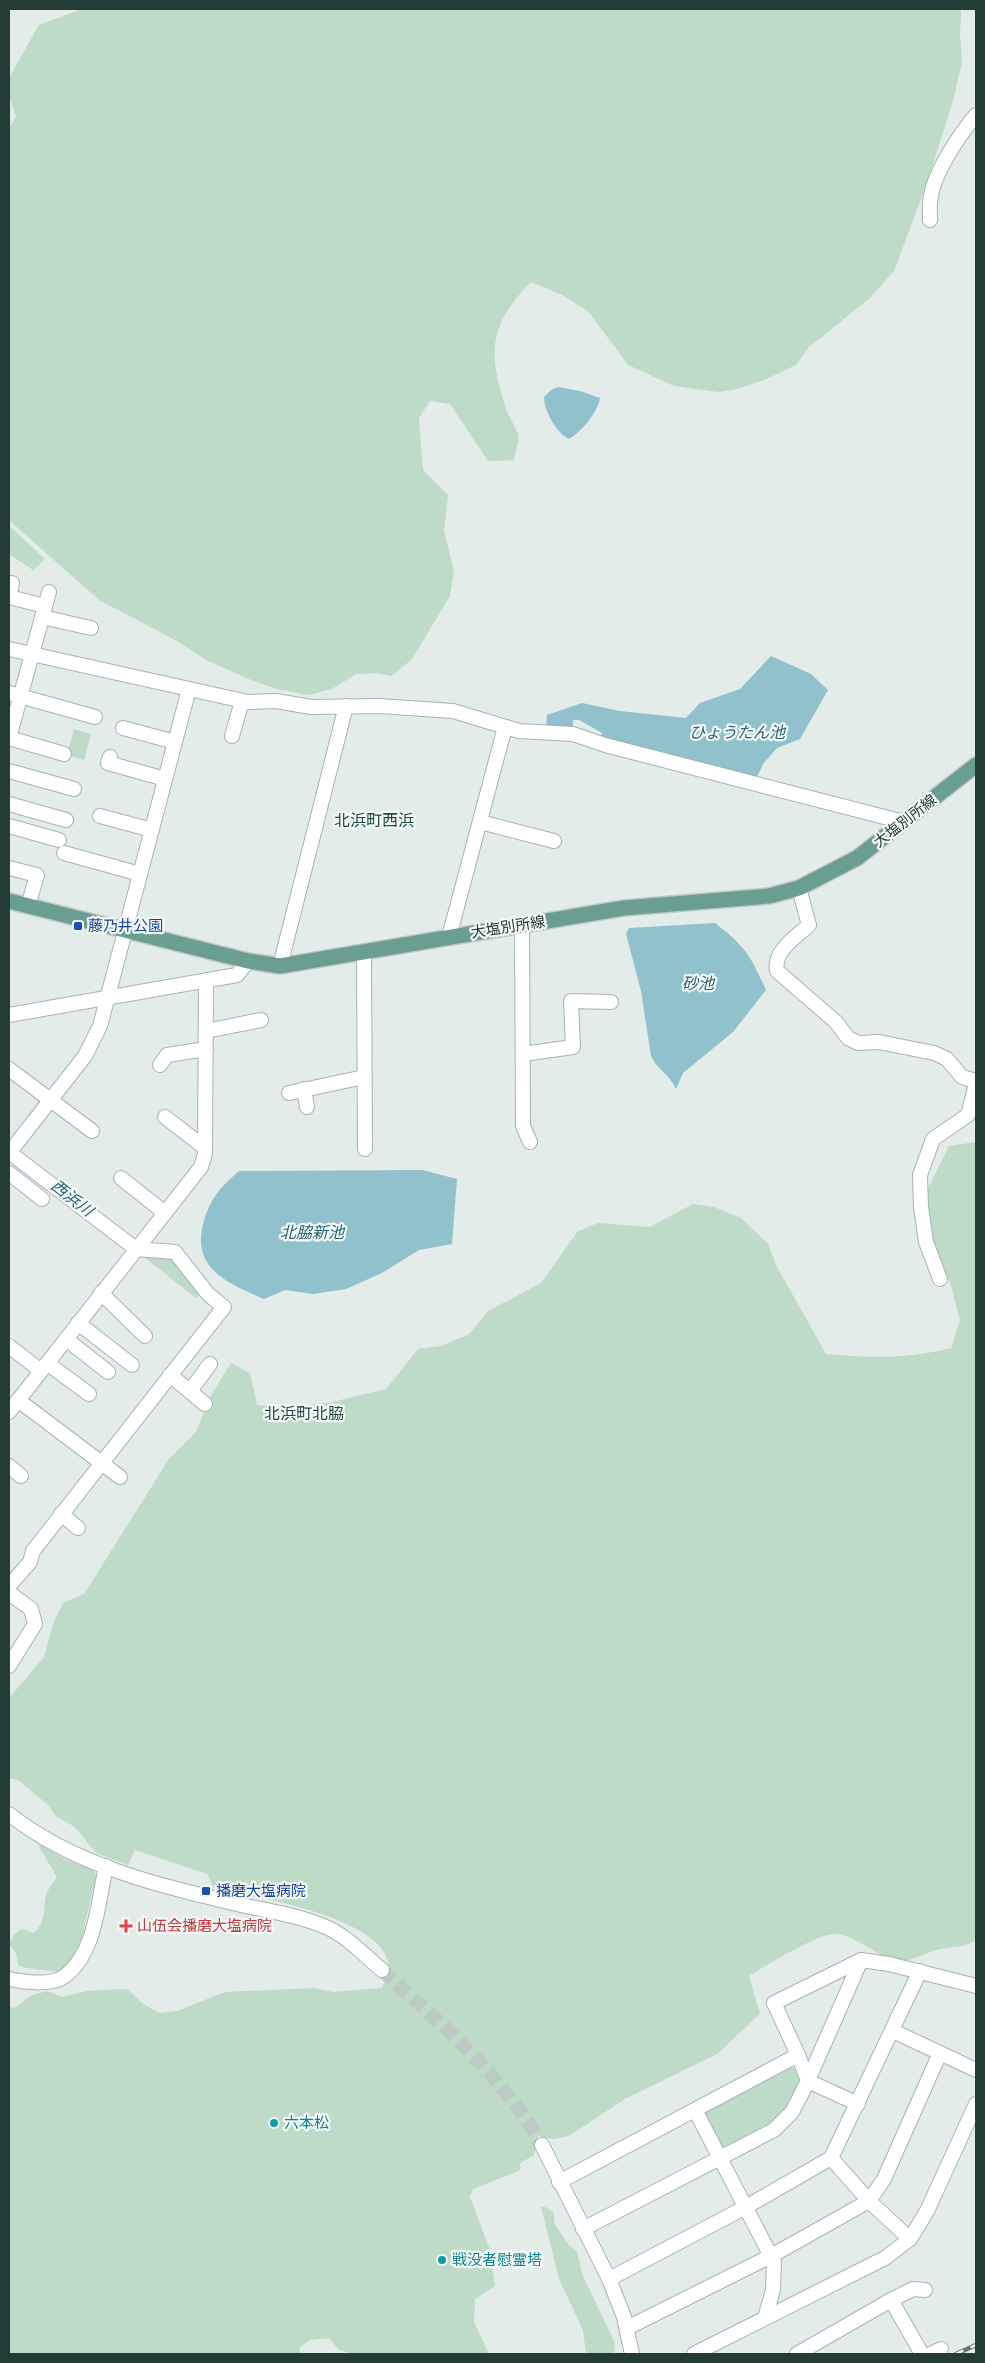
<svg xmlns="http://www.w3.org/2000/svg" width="985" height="2363" font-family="Karla,'Noto Sans JP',sans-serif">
<rect width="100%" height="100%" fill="#e3ece8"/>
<g fill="#bedbc7">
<path d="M 82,9 L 957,9 L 961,11 L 960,36 L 962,62 L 953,101 L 926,186 L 894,271 L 870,298 L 809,347 L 796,365 L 764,380 L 738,389 L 718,392 L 674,386 L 628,365 L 588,311 L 562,295 L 531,282 C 488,326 488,352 506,409 C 509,418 515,425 518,434 C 520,441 515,453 514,460 L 488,461 L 450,404 L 430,401 L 419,418 L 423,470 L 448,495 L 444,531 L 454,571 L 450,596 L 412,659 L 392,676 L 377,673 L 356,674 L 332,689 L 308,695 L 276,689 L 251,680 L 208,661 L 177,641 L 99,600 L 9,520 L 9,128 L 16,117 L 9,95 L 9,78 L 39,25 Z"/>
<polygon points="9,526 45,559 33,570 9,554"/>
<polygon points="74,729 91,734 84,760 67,755"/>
<path d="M 976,1142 L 976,1940 C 966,1947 952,1947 940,1949 C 927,1952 909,1963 896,1961 C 876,1956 853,1933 833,1934 C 816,1935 765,1966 749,1976 L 760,2014 L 717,2054 L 625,2099 L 569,2136 L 554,2139 L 538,2136 L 534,2155 L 519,2164 L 521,2168 L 518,2171 L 473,2189 L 470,2197 L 490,2250 L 495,2286 L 475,2299 L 474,2322 L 489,2354 L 353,2354 L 339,2350 L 329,2338 L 310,2340 L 299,2348 L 301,2354 L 9,2354 L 9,2007 L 14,2008 L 32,1995 L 47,1991 L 62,1997 L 87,1991 L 127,1989 L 142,2003 L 159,2013 L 177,2011 L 225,1992 L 315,1988 L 333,1992 L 382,1988 C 385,1980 390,1972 388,1962 C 378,1916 254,1897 214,1888 L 207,1874 L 135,1850 L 128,1865 L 96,1853 L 75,1827 L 56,1816 L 48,1805 L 18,1780 L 9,1778 L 9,1698 L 44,1657 L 54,1621 L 63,1603 L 84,1594 L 169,1459 L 196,1432 L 210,1397 L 231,1363 L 250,1373 L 257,1405 L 295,1407 L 332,1402 L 386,1389 L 418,1349 L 441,1346 L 469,1334 L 488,1311 L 541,1283 L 578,1231 L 598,1223 L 650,1227 L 693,1204 L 714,1207 L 741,1218 L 768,1244 L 777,1267 L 826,1354 C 869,1358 909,1359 951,1348 L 960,1320 L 950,1282 L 927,1233 L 926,1192 L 949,1146 Z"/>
<polygon points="140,1254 172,1254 201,1291 196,1298"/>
<path d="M 41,1845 L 66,1860 L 92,1869 L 96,1875 L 78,1955 L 59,1972 C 45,1969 31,1971 18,1965 L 16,1953 L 9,1944 L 15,1934 L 22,1929 L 34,1933 C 46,1922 43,1909 46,1895 C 48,1889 54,1882 57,1877 L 39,1847 Z"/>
<path d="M 790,2067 L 798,2070 C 815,2109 751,2136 725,2150 C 715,2146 702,2123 704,2112 Z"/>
<polygon points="541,2207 545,2207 554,2213 554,2223 568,2244 577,2251 582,2274 615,2343 614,2354 586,2354 583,2330 559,2279"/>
</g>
<g fill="#90c1cc">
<path d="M 558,387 L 580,391 L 600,398 C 598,412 581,432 569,439 C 557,434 544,411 544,397 L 551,390 Z"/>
<polygon points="771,656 811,674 828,690 800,739 777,748 763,764 756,779 601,739 602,733 579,720 573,720 573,730 546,728 547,715 582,703 620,711 686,718 700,703 740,689"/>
<path d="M 715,923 C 746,947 750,955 766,990 L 733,1032 L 683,1073 L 676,1089 C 670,1075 657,1069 651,1056 L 641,991 L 626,934 L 629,928 Z"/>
<path d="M 422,1170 L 457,1179 L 452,1244 L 419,1250 L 382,1273 L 346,1289 L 313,1294 L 285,1290 L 264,1299 C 227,1283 190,1268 204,1221 C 211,1197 221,1187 239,1171 Z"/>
</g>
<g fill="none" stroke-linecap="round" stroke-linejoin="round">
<path stroke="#bdc9c4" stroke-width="14" stroke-dasharray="14 7" stroke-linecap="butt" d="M 382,1970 C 440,2023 504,2077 542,2145"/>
<g stroke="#a6b4af" stroke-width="16">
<g id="minor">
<path d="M 930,220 C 930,212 929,204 931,196 C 935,171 960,134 976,115"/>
<polyline points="9,597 45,606"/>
<polyline points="9,597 12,583"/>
<polyline points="42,617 91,628"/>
<polyline points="9,649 248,702 276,701 311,707 379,706 453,711 519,731 573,734 605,745 904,822"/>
<polyline points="9,693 95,717"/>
<polyline points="123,728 175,742"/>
<polyline points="232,736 242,701"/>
<polyline points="9,738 49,592"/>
<polyline points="9,738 64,754"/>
<polyline points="110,757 108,763 165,779"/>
<polyline points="9,771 74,789"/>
<polyline points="9,804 66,820"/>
<polyline points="100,816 152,830"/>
<polyline points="480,822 554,841"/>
<polyline points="9,826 59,840"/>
<polyline points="64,853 140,874"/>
<polyline points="9,868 37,875 28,906"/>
<path d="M 799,888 L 809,925 C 795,938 773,951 777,971 L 836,1022 L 848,1038 L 858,1043 L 879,1042 L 934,1053 L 947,1059 L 962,1077 L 976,1081"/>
<polyline points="522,925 523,1126 530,1142"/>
<polyline points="449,937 505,727"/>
<polyline points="364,953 365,1149"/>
<polyline points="280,966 346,706"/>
<polyline points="9,1015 237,975 248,961"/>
<polyline points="206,1031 261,1020"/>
<polyline points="523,1054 573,1047 571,1001 611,1002"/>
<polyline points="160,1065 167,1055 206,1049"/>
<polyline points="9,1069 92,1131"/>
<polyline points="304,1089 307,1107"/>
<polyline points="289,1093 364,1077"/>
<polyline points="165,1117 205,1148"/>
<polyline points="9,1152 136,1249 175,1252 208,1294 224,1307 33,1551 30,1562 9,1586"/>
<polyline points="9,1153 85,1056 100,1026 189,689"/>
<polyline points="9,1173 42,1199"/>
<polyline points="121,1178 165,1213"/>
<polyline points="940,1279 926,1242 921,1207 920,1175 933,1139 968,1115 976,1084"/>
<polyline points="101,1293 145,1336"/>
<polyline points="78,1323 132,1365"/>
<polyline points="66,1339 108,1372"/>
<polyline points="9,1346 41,1371"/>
<polyline points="47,1363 89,1394"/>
<polyline points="170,1375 205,1404"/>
<polyline points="190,1391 210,1364"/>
<polyline points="18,1400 120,1477"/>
<polyline points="9,1412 201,1167 205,1154 206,982"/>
<polyline points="9,1466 21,1476"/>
<polyline points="61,1514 78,1528"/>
<polyline points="9,1593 31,1609 35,1624 9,1666"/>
<path d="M 9,1814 C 73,1865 157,1885 237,1904 C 267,1911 300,1915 328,1928 C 348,1937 366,1957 382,1970"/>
<path d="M 9,1979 C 24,1982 52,1986 65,1976 C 96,1952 98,1902 106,1866"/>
<polyline points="893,2031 976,2070"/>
<polyline points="798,2055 808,2081 858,2104"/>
<polyline points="695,2110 774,2262 773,2290 765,2318"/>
<polyline points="542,2145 609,2279 624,2317 632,2354"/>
<polyline points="831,2158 869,2201 910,2239"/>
<polyline points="559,2182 798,2055 774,2003 861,1960 889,1964 976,1986"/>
<polyline points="583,2229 774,2130 792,2112 806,2085 861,1960"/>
<polyline points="609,2279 744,2208 831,2158 920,1971"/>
<polyline points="891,2300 922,2354"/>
<polyline points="627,2328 771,2256 869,2201 884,2179 940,2053"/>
<polyline points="694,2354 885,2258 910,2239 927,2211 976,2104"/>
<polyline points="797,2354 891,2300 913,2289 925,2290"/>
<polyline points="931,2354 941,2349"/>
</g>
</g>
<g stroke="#c2c8c7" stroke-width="18">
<polyline id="major" points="9,901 248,961 280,966 624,908 769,896 799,888 857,858 976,765"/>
</g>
<use href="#minor" stroke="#fff" stroke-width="14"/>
<use href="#major" stroke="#6b9e93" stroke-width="15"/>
<g stroke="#5f7771" stroke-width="4.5">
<polyline id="rail" points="956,2354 976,2345"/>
</g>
<use href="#rail" stroke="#f3f8f6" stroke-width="2.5" stroke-dasharray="8" stroke-linecap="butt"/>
</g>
<g fill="#1a4fb4" stroke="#f3f8f6" stroke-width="2">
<rect x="73" y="921" width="10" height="10" rx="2.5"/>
<rect x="201" y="1886" width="10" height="10" rx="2.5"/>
</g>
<path fill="#e0444e" stroke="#f3f8f6" stroke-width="2" d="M123.5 1918.5h5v5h5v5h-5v5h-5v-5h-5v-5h5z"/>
<g fill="#0f9aa8" stroke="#f3f8f6" stroke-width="2">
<circle cx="274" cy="2123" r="5"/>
<circle cx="442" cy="2260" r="5"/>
</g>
<g text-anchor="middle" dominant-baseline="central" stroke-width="4.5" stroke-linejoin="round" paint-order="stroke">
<g font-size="15" fill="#243c36" stroke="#f3f8f6">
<text transform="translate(905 821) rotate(-38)">大塩別所線</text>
<text transform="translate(508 927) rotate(-9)">大塩別所線</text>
</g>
<g font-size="15" fill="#164399" stroke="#f3f8f6" text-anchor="start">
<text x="88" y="926">藤乃井公園</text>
<text x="216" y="1891">播磨大塩病院</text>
</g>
<g font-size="15" fill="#be3a42" stroke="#f3f8f6" text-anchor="start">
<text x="137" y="1926">山伍会播磨大塩病院</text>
</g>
<g font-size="15" fill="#0d838f" stroke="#f3f8f6" text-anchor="start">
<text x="284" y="2123">六本松</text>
<text x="452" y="2260">戦没者慰霊塔</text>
</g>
<g font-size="16" font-style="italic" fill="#236373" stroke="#f3f8f6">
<text x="737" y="732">ひょうたん池</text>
<text x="698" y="983">砂池</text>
<text transform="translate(72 1198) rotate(38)">西浜川</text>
<text x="312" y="1232">北脇新池</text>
</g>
<g font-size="16" fill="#224c43" stroke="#f3f8f6">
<text x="374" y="820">北浜町西浜</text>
<text x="304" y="1413">北浜町北脇</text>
</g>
</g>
<rect width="985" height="2363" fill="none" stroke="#243c36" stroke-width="20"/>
</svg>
